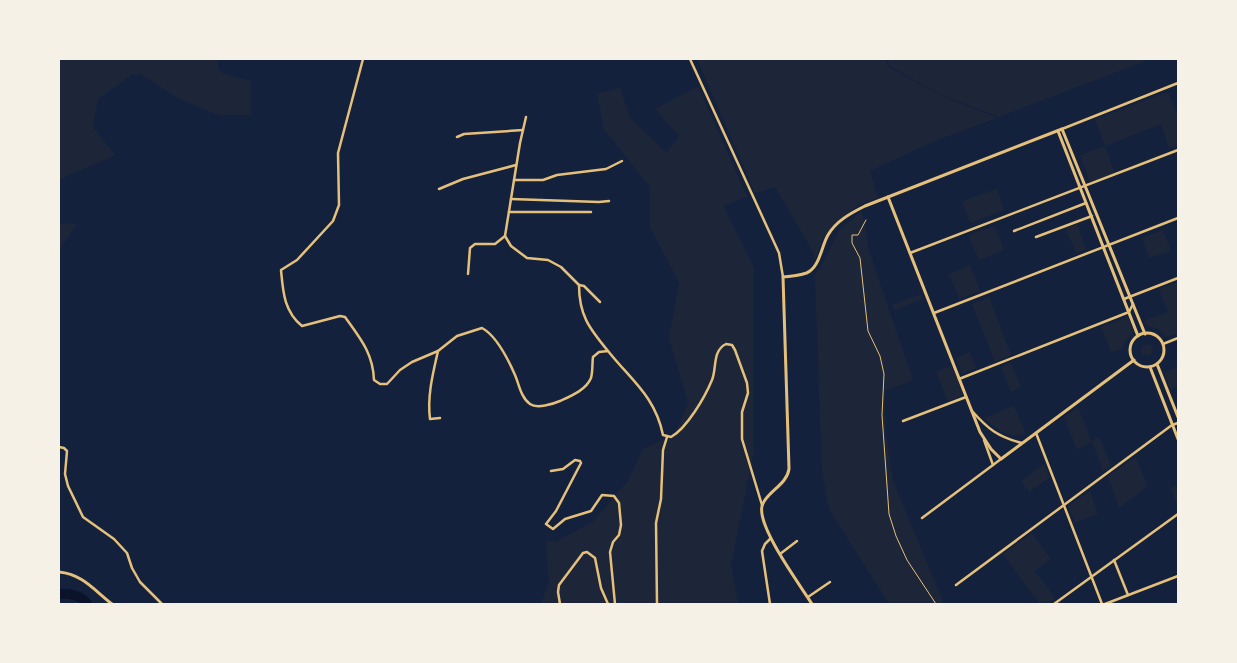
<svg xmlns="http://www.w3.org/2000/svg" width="1237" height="663" font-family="'Alegreya Sans',sans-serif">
<rect width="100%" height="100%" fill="#14213d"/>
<g fill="#1d2539">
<polygon points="59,59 217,59 218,69 224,74 251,81 251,115 218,115 178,98 142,75 133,74 98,99 93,127 115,155 61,179 59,181"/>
<polygon points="697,59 885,59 889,67 940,95 997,118 932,142 870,171 878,198 858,205 831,228 823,238 815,260 812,250 775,187 755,193"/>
<polygon points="887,59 1150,59 999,117 941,95 890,66"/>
<polygon points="698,86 747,197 723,206 754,268 754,451 731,564 738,604 541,604 549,581 546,542 557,541 594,521 629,479 643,449 675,434 688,403 669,338 679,283 650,227 650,187 604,129 597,94 620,88 630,118 667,153 679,136 655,109"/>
<polygon points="1168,92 1178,116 1178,145 1169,148 1161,124 1105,146 1115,173 1090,182 1080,155 1105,146 1095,119"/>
<polygon points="997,189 1004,210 970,223 962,201"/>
<polygon points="862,211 869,251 913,380 885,391 886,433 893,481 944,604 889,604 829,509 822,471 815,275 822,265 839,230"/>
<polygon points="59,223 77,224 59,250"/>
<polygon points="1077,224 1086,249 1076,253 1065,228"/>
<polygon points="995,226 1004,250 979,260 968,235"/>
<polygon points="1163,230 1171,251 1149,258 1142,238"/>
<polygon points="970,265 980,291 959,299 949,274"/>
<polygon points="1178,282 1178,333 1167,337 1157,328 1147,326 1144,321 1168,312 1159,289"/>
<polygon points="921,294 923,299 894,310 892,305"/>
<polygon points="989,297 1011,355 995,362 972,304"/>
<polygon points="1128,317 1133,332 1125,341 1123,348 1111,352 1101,327"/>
<circle cx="1147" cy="350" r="6"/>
<polygon points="970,352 976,368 962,374 956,358"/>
<polygon points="1011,363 1021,387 1011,392 1001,367"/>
<polygon points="952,366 963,395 948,401 936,372"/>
<polygon points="1178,367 1178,386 1170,389 1164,372"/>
<path d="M 1014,406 L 1026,434 C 1009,440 996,429 984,418 Z"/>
<polygon points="1078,407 1091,441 1099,437 1111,465 1103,471 1092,441 1077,450 1064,417"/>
<polygon points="1136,457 1147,486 1119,508 1108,476"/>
<polygon points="1044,464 1050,477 1029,492 1021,481"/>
<polygon points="1178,485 1178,508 1171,488"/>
<polygon points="1090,491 1098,514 1075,523 1068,506"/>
<polygon points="1032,533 1051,559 1035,571 1055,598 1047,604 1040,604 1003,554"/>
</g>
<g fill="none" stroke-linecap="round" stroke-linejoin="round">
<path stroke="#0b132b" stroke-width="10" d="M 59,594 C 68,593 82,595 87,604"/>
<polyline stroke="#e5c07b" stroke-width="1" points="866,220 858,235 852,235 852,243 860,258 868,331 880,356 884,374 882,415 889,514 896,536 907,560 936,604"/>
<g stroke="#e5c07b" stroke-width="2.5">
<path d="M 363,59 L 338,153 L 339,205 L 333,221 L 297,260 L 281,270 C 283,292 284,311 302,326 L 340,316 L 345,317 C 360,338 373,353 374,380 L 380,384 L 387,384 L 400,370 L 412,362 L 438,351 L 457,336 L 482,328 C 497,336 508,359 515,375 C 519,384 521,398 530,404 C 537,409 553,404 560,401 C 571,396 586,390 591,378 C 593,371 592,363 593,357 L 599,352 L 608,351 C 631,380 655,396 663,435 L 671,437 C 687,428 705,397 712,380 C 717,368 712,351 726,344 L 732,345 L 735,350 L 747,383 L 748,393 L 742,412 L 742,439 L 762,505"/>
<polyline points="690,59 779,253 783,277"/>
<path d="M 526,117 L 520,143 L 505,236 L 511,246 L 527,258 L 548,260 L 561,267 L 579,285 C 579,315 589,328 608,351"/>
<polyline points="1062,129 1178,83"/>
<polyline points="457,137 464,134 523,130"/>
<polyline points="514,180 543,180 557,175 606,169 622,161"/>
<polyline points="439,189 463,179 516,165"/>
<polyline points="511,199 599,202 609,201"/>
<polyline points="509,212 591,212"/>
<polyline points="1014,231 1086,203"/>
<polyline points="1036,237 1092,216"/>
<polyline points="910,253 1178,150"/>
<polyline points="468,274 470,248 475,244 495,244 505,236"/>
<polyline points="579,285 584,286 600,302"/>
<polyline points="1124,299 1178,278"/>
<polyline points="934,313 1178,218"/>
<polyline points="1163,344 1178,338"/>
<path d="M 438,351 C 433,373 427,396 430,419 L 440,418"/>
<polyline points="959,379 1129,312 1133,304"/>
<path d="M 972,411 C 988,429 998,437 1022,443"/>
<polyline points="903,421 966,397"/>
<polyline points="1036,433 1102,604"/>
<polyline points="984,440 993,465"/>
<polyline points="59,447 64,448 67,451 65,474 68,486 83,517 114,539 127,553 132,568 140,582 162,604"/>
<polyline points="551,471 563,469 575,460 580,461 581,463 556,511 546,524 553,529 565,519 591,511 602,495 614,496 619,503 621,525 619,535 613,542 610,552 615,604"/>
<polyline points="922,518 1001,459"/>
<polyline points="780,554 797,541"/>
<polyline points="1114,560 1128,595"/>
<polyline points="956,585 1172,425 1178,423"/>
<polyline points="808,597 830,582"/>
<polyline points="560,604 558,592 559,585 583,553 587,552 595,558 601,588 608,604"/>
<polyline points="657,604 656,523 661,499 663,450 667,437"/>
<polyline points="770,604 762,551 765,544 770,539"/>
<polyline points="1054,604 1178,514"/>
<polyline points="1105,604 1178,576"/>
</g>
<g stroke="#e5c07b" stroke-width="3">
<polyline points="1058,131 1138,336"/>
<polyline points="888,197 980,432 991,449 1001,459 1134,360"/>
<circle cx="1147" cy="350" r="17"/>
<polyline points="1157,364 1178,417"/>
<polyline points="1150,367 1178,439"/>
<path d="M 59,572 C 82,574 94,590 112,604"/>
<path d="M 812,604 C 800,585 757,527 762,506 C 765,493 787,485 789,469 L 783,277 C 791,276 804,276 810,271 C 820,264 822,245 828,235 C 836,221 851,213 865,206 L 1062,129 L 1145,334"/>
</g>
</g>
<rect width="1237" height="663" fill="none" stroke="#f6f1e7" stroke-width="120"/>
</svg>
